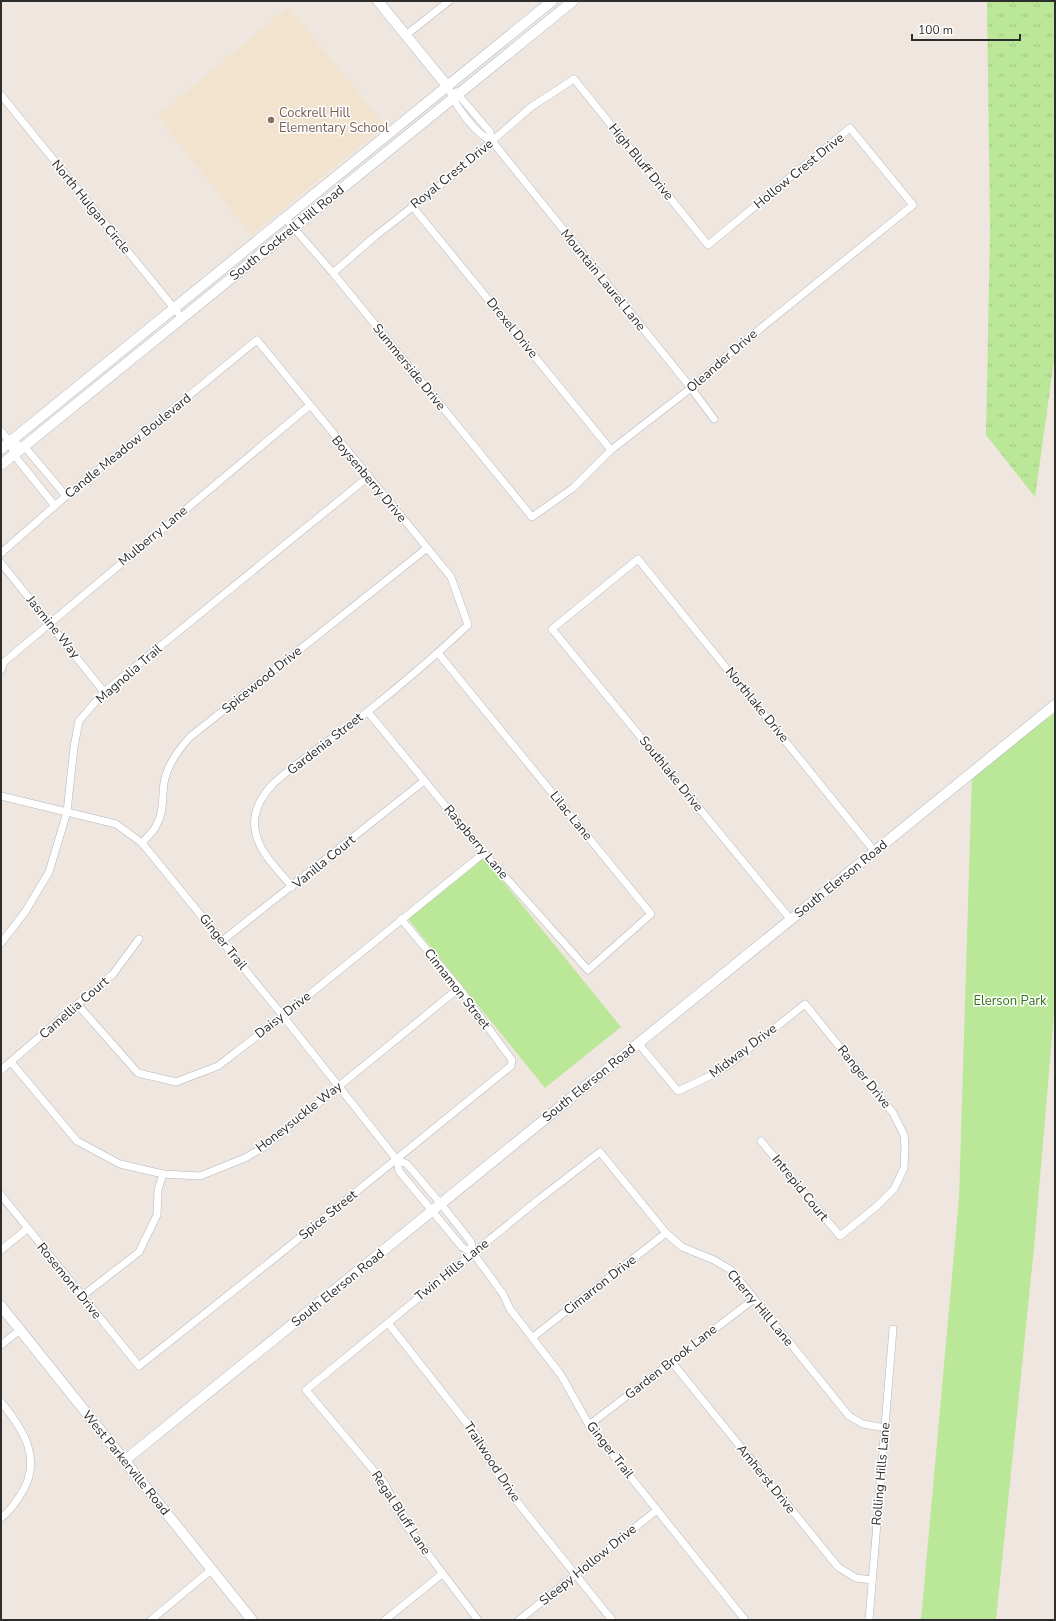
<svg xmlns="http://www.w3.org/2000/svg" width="1056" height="1621" font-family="'Nunito Sans',sans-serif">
<defs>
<pattern id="grass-tufts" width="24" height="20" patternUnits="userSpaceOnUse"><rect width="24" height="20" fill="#bbe898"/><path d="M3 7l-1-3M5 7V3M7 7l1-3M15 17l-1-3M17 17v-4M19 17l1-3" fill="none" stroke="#a1c783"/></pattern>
</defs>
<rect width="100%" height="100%" fill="#efe7df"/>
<polygon fill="#f1e3ce" points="288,7 385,125 251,235 157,116"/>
<polygon fill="url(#grass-tufts)" points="987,1 1055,1 1055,354 1035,497 986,435 990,232"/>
<g fill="#bbe898">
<polygon points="1055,713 1055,1002 1034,1248 996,1620 921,1620 959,1198 972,773"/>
<polygon points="484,858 621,1027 545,1088 408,919"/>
</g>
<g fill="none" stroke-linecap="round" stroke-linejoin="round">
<g stroke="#b3b7c1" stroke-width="8">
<g id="street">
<polyline points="406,35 449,1"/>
<path d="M 448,87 C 454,104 475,134 492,141 L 691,388 L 714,419"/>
<polyline points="456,92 490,132 492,141"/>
<polyline points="1,95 182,318"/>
<polyline points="412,206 611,450"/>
<polyline points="285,218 333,273 532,517 573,488 611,450 691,388 729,354 913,205 850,128 708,245 574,79 531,107 453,175 373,238 333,273"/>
<polyline points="1,431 10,442 14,455 55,506"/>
<polyline points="10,442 24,446 66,496"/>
<path d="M 1,553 L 66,496 L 257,340 L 451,577 L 468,625 C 435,656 401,685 366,713 C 336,736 302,758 274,783 C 265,792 257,803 255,817 C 251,846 276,867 292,887"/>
<polyline points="1,563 104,692"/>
<polyline points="1,670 4,662 309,406"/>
<polyline points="368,712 484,853 588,970 651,914 438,653"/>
<polyline points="1,796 116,824 142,843 283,1016 397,1160 399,1171 462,1247 473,1253 503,1294 510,1309 561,1375 589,1425 745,1620"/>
<path d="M 142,843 C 146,838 153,832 156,826 C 164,813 162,798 164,783 C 167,765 178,750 190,737 L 427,548"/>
<polyline points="791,920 552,629 638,559 875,852"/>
<polyline points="222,941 424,781"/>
<polyline points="1,943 25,912 49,872 67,812 74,747 79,721 104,692 368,477"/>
<polyline points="77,1004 138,1073 176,1082 218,1066 283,1016 484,853"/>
<polyline points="638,1043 678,1091 712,1075 727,1066 805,1004 893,1113 904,1135 905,1147 904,1168 894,1189 877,1206 840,1236 761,1141"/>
<polyline points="11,1062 77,1141 120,1164 163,1174 200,1176 245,1158 267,1145 459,988"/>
<polyline points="1,1070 113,974 139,939"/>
<polyline points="397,1160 407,1164 441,1204 471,1242 473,1253"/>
<polyline points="1,1195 139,1366 271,1261 511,1066 512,1060 459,988 401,919"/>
<polyline points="1,1250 27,1229"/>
<polyline points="81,1297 139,1252 157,1215 158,1190 163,1174"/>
<polyline points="388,1323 476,1435 495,1470 518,1503 612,1620"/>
<polyline points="533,1337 666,1233"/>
<polyline points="1,1345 20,1330"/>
<polyline points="671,1361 838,1567 856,1578 872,1580"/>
<path d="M 1,1402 C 24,1430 43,1460 21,1494 C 15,1504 10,1511 1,1518"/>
<polyline points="589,1425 754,1299"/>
<polyline points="151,1620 211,1570"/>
<polyline points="385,1620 442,1574"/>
<polyline points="478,1620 403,1521 385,1484 306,1390 538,1200 600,1152 666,1233 682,1247 714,1260 731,1270 849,1416 863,1424 885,1428"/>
<polyline points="519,1620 657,1510"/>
<polyline points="869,1620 893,1329"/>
</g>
</g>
<g stroke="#b3b7c1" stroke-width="11">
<g id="secondary">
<polyline points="378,1 448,87"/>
<polyline points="1,449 552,1"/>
<polyline points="1,465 573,1"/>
<polyline points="1,1306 252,1620"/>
<polyline points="124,1461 1055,705"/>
</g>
</g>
<use href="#street" stroke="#fff" stroke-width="7"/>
<use href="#secondary" stroke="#fff" stroke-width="10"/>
</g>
<circle fill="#8d6e63" stroke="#fff" stroke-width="1.5" cx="271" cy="120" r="4"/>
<g text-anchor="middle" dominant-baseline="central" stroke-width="3" stroke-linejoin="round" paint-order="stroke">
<g font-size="13" fill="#785e54" stroke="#fff" text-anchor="start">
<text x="279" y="113">Cockrell Hill<tspan x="279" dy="15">Elementary School</tspan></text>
</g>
<g font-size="13" fill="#2d2d2d" stroke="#fff">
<text transform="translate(641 162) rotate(51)">High Bluff Drive</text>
<text transform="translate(799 171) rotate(-39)">Hollow Crest Drive</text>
<text transform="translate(452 174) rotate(-39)">Royal Crest Drive</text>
<text transform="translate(91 207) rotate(51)">North Hulgan Circle</text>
<text transform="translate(287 233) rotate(-39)">South Cockrell Hill Road</text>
<text transform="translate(603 280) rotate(51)">Mountain Laurel Lane</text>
<text transform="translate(512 328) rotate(51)">Drexel Drive</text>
<text transform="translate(722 361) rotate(-41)">Oleander Drive</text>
<text transform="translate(409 367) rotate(51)">Summerside Drive</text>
<text transform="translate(128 446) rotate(-39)">Candle Meadow Boulevard</text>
<text transform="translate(369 479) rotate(50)">Boysenberry Drive</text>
<text transform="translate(153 536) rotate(-40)">Mulberry Lane</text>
<text transform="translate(53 627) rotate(51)">Jasmine Way</text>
<text transform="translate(129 674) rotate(-41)">Magnolia Trail</text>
<text transform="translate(262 680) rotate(-39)">Spicewood Drive</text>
<text transform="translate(757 705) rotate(51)">Northlake Drive</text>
<text transform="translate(325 744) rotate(-38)">Gardenia Street</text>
<text transform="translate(671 774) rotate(51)">Southlake Drive</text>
<text transform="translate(571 816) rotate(51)">Lilac Lane</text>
<text transform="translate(476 842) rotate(50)">Raspberry Lane</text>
<text transform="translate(324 862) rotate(-39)">Vanilla Court</text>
<text transform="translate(841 879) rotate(-39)">South Elerson Road</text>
<text transform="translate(223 942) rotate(51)">Ginger Trail</text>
<text transform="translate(457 989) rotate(52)">Cinnamon Street</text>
<text transform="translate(74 1008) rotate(-41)">Camellia Court</text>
<text transform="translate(283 1015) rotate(-38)">Daisy Drive</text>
<text transform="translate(743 1051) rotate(-37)">Midway Drive</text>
<text transform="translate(864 1077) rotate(51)">Ranger Drive</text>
<text transform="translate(589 1083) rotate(-39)">South Elerson Road</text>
<text transform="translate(299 1117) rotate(-38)">Honeysuckle Way</text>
<text transform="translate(800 1188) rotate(51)">Intrepid Court</text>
<text transform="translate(328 1215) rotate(-39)">Spice Street</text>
<text transform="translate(452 1270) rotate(-39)">Twin Hills Lane</text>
<text transform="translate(69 1281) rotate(51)">Rosemont Drive</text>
<text transform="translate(600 1285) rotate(-38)">Cimarron Drive</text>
<text transform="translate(338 1288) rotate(-39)">South Elerson Road</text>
<text transform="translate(760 1308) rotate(50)">Cherry Hill Lane</text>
<text transform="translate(671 1362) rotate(-38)">Garden Brook Lane</text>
<text transform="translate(610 1450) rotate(52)">Ginger Trail</text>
<text transform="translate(492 1462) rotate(57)">Trailwood Drive</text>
<text transform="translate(126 1463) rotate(51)">West Parkerville Road</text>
<text transform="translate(881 1474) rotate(-85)">Rolling Hills Lane</text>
<text transform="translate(766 1479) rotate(51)">Amherst Drive</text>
<text transform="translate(401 1513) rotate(57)">Regal Bluff Lane</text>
<text transform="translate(588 1565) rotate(-39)">Sleepy Hollow Drive</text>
</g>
<g font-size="13" fill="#317116" stroke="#fff">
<text x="1010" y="1001">Elerson Park</text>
</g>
</g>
<rect width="1056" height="1621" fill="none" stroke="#2d2d2d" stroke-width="4"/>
<path d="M912 34v6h108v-6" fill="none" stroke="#2d2d2d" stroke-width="2"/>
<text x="918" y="34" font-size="12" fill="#2d2d2d" stroke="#ffffff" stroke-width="3" paint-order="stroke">100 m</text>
</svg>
